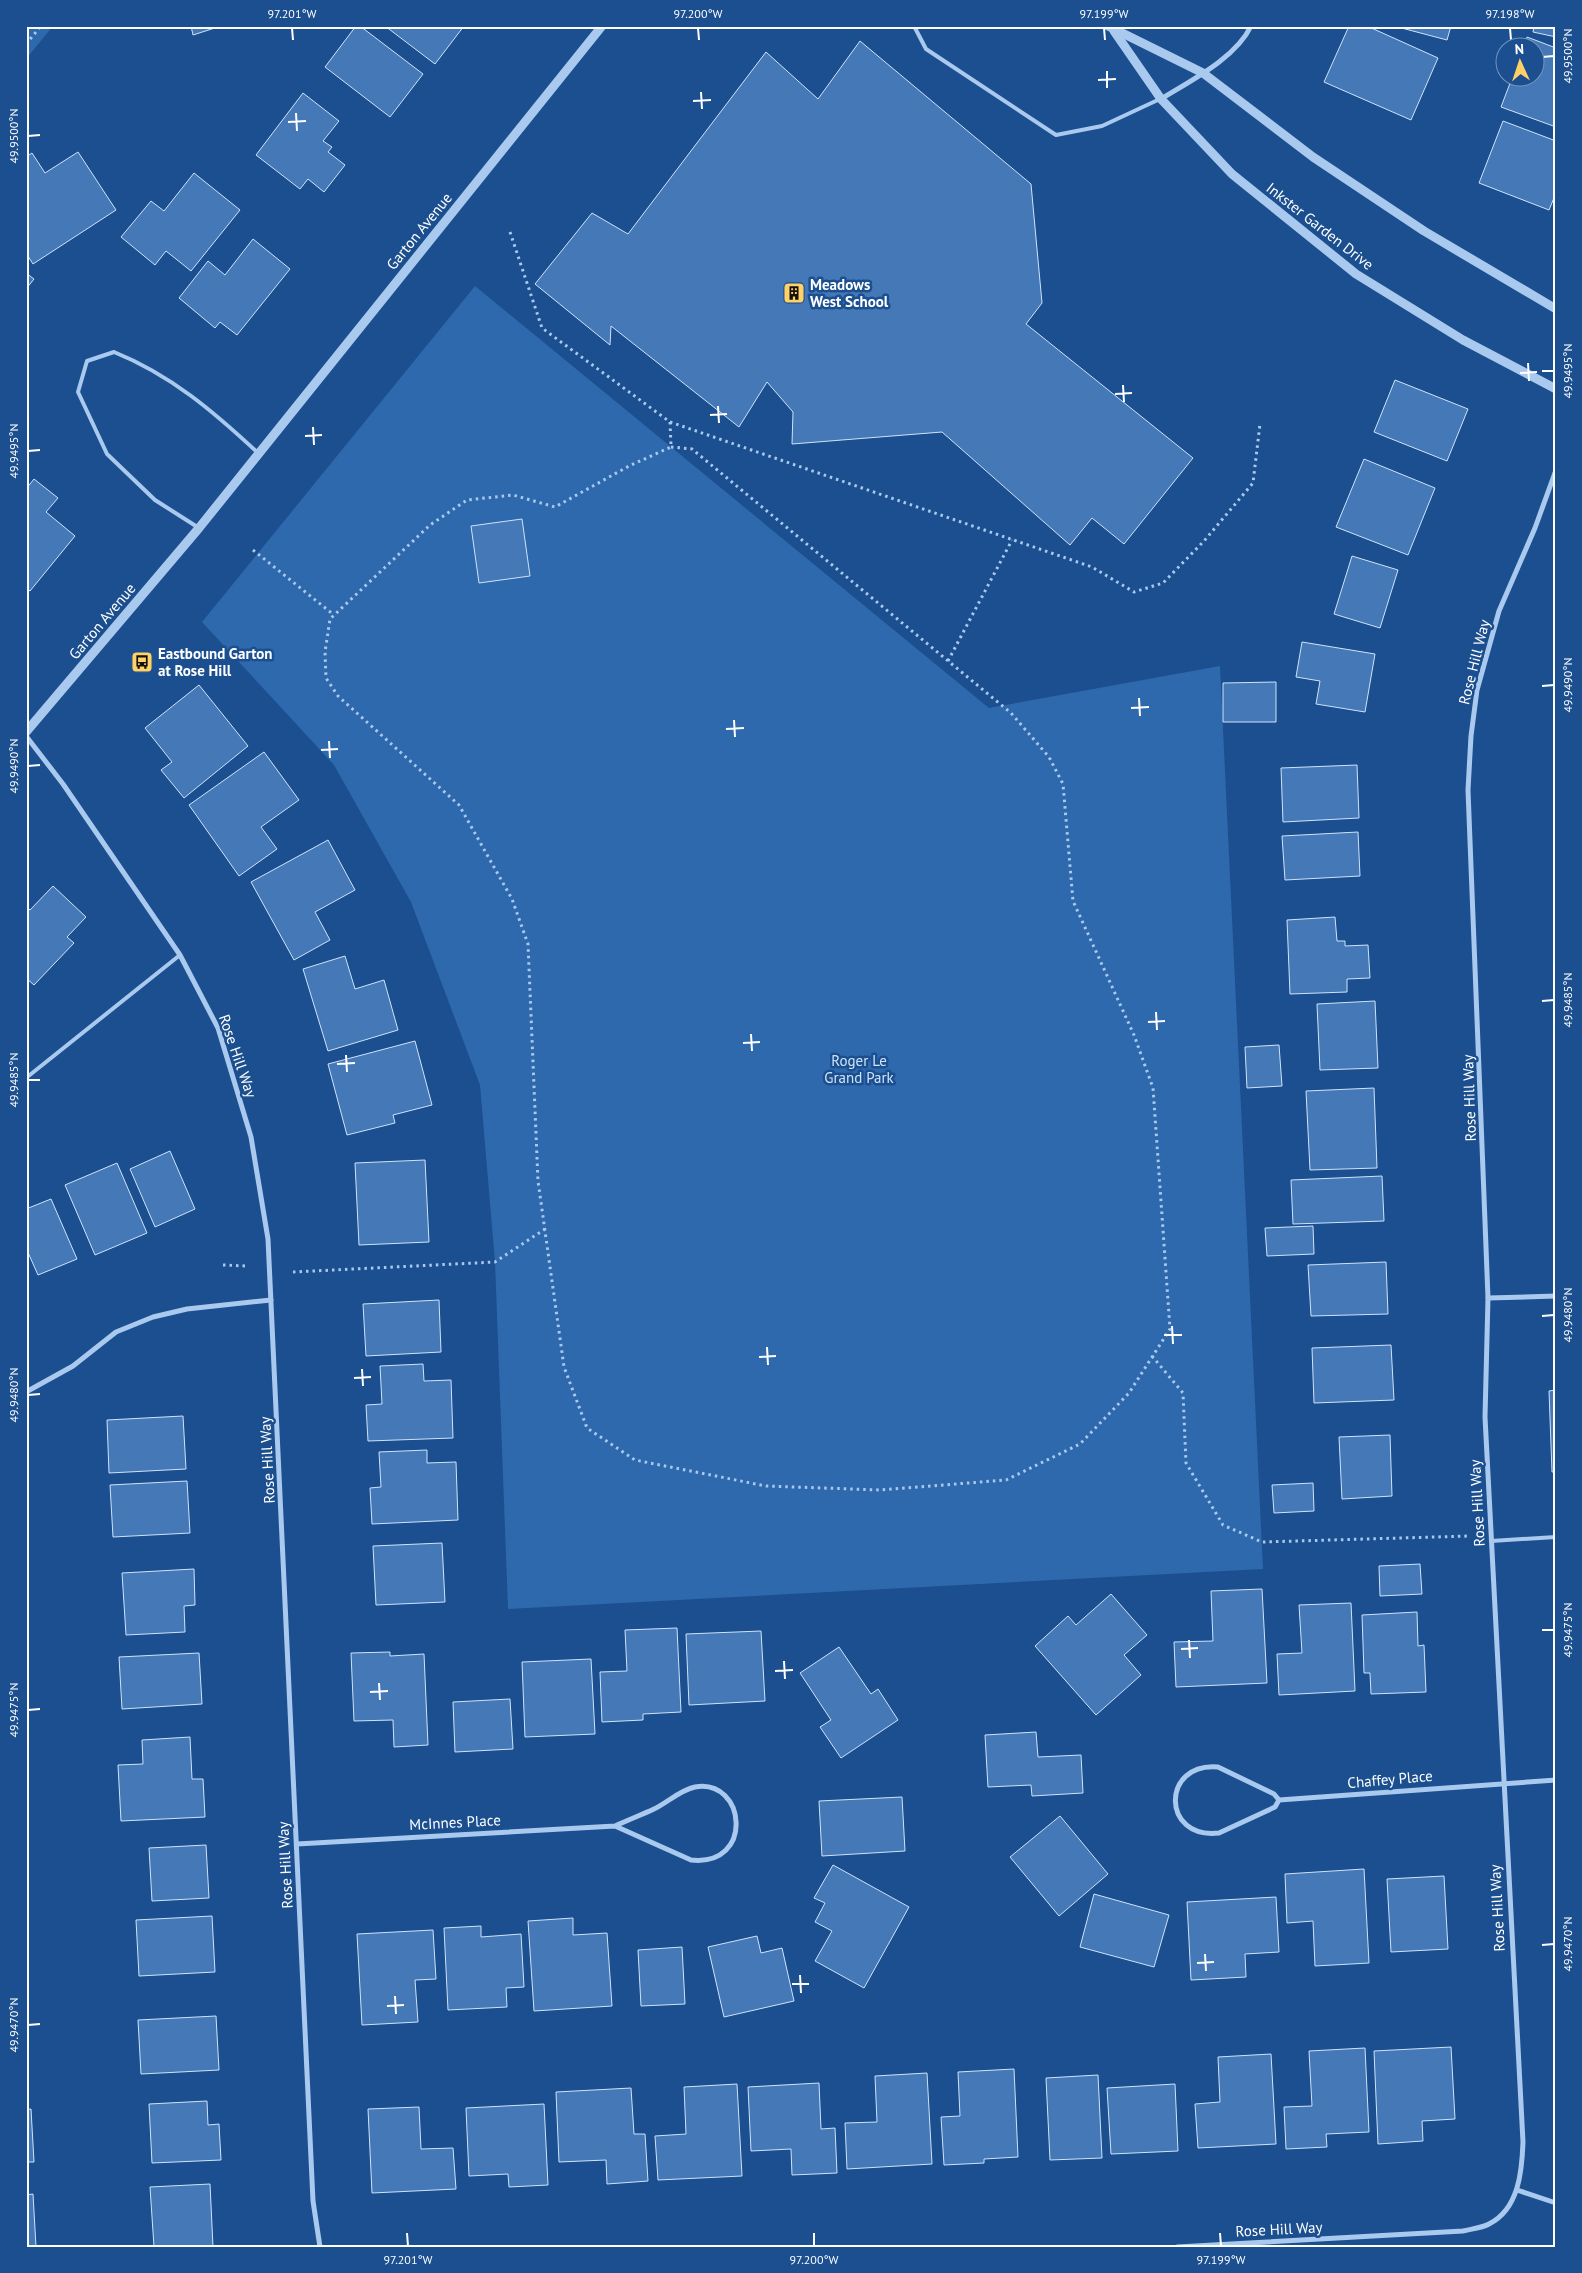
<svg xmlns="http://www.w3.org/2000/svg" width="1582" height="2273" font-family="'PT Sans',sans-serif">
<rect width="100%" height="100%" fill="#1b4f8f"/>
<g fill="#2e69ad">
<polygon points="26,26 53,26 26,59"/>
<polygon points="475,286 989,708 1220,666 1263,1569 508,1609 495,1262 480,1085 411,902 334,765 202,622"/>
</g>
<g fill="#4478b7" stroke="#cfe3fa">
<polygon points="191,26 221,26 193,35"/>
<polygon points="356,26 360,26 423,74 390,117 325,67"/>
<polygon points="385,26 464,26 435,64"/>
<polygon points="1349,26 1367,26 1438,58 1411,120 1324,82"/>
<polygon points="1394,26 1451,26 1447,40"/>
<polygon points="1534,26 1556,26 1556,37 1533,32"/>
<polygon points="1527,37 1556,48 1556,127 1501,107 1512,78 1534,78 1534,48 1523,48"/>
<polygon points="860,41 1031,184 1042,303 1026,324 1193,458 1124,544 1092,518 1070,545 942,432 792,444 793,412 767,382 739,427 611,326 610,345 535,284 592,213 628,234 766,52 818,99"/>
<polygon points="303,93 339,121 323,141 332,147 328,152 345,165 324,192 308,179 300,189 256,155"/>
<polygon points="1503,121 1556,141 1556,193 1549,210 1479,183"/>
<polygon points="78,152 116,210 33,264 26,253 26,157 32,153 45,173"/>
<polygon points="194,173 240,210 191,271 166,251 155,265 121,237 151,201 164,211"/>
<polygon points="253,239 290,269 237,335 220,322 215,328 179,298 208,261 225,275"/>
<polygon points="26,273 34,279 26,289"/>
<polygon points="1395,380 1468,409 1447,461 1374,432"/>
<polygon points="1364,459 1435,488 1408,555 1336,527"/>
<polygon points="34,479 58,498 46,512 75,536 30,591 26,588 26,489"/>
<polygon points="522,519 530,576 479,583 471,526"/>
<polygon points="1352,556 1398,570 1380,628 1334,614"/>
<polygon points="1302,642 1375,654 1365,712 1316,704 1320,681 1296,677"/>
<polygon points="1276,682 1276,722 1223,722 1223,683"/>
<polygon points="199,685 248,746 184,798 161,770 172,762 145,728"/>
<polygon points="264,752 299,800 261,827 277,849 239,876 189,805"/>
<polygon points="1357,765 1359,818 1283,822 1281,768"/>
<polygon points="1358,832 1360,876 1285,880 1282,836"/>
<polygon points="328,840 355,890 315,912 330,940 294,960 251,882"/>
<polygon points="53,886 86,917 67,937 74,943 34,985 26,978 26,906 30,910"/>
<polygon points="1335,917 1337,941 1345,941 1345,946 1368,945 1370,978 1347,979 1347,992 1290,994 1287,920"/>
<polygon points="345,956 355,989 384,980 398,1030 328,1051 303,969"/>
<polygon points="1375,1001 1378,1068 1320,1070 1317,1004"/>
<polygon points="415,1041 432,1105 393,1115 395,1123 347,1135 328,1064"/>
<polygon points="1279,1045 1282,1086 1247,1088 1245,1047"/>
<polygon points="1374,1088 1377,1168 1310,1170 1306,1091"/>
<polygon points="170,1151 195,1209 155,1227 130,1169"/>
<polygon points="425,1160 429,1242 359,1245 355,1163"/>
<polygon points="117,1163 147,1233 95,1255 65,1185"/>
<polygon points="1382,1176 1384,1221 1293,1224 1291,1180"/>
<polygon points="51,1199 77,1259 38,1275 26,1248 26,1209"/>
<polygon points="1313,1226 1314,1254 1267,1256 1265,1228"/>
<polygon points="1386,1262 1388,1314 1311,1316 1308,1265"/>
<polygon points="439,1300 441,1352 366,1356 363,1304"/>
<polygon points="1391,1345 1394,1400 1314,1403 1312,1348"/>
<polygon points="423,1364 424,1381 451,1380 453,1438 368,1441 366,1405 382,1404 380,1366"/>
<polygon points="1556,1390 1556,1472 1552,1472 1549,1391"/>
<polygon points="183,1416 186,1469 109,1473 107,1420"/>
<polygon points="1390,1435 1392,1496 1342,1499 1339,1437"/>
<polygon points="427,1450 427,1463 456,1462 458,1520 372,1524 370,1488 381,1487 379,1452"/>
<polygon points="187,1481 190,1533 113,1537 110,1485"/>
<polygon points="1313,1483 1314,1511 1274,1513 1272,1485"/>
<polygon points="442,1543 445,1602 376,1605 373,1546"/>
<polygon points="1420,1564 1422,1594 1380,1596 1379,1566"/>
<polygon points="194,1569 195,1605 184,1606 185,1632 126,1635 122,1573"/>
<polygon points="1262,1589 1267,1683 1176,1687 1174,1642 1213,1641 1211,1591"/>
<polygon points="1111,1594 1147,1635 1124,1655 1141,1675 1096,1715 1035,1646 1068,1616 1076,1625"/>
<polygon points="1351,1603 1355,1691 1279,1695 1277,1654 1302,1653 1299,1605"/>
<polygon points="1417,1612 1418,1646 1424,1645 1426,1692 1371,1694 1370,1673 1364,1673 1362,1615"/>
<polygon points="677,1628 681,1712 643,1714 643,1720 602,1722 600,1672 627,1671 625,1630"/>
<polygon points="761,1631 765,1701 689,1705 686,1634"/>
<polygon points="839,1647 871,1694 878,1689 898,1720 841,1758 820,1727 831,1720 800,1673"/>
<polygon points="390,1652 390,1656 424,1654 428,1745 394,1747 393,1720 354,1721 351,1653"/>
<polygon points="199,1653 202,1704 122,1709 119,1657"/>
<polygon points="591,1659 595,1734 525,1737 522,1662"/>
<polygon points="510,1699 513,1749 455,1752 453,1702"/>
<polygon points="1036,1732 1038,1757 1081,1755 1083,1793 1032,1796 1031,1785 988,1787 985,1735"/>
<polygon points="190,1737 192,1779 203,1779 205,1817 121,1821 118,1765 143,1764 142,1740"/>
<polygon points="902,1797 905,1851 822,1856 819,1801"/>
<polygon points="1060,1816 1108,1874 1059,1916 1010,1857"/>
<polygon points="206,1845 209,1898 152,1901 149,1848"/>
<polygon points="833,1865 909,1907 864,1988 815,1961 832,1931 815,1922 825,1903 814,1898"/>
<polygon points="1364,1869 1369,1963 1315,1966 1313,1921 1287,1923 1285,1874"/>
<polygon points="1444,1876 1448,1949 1391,1952 1387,1879"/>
<polygon points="1094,1894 1169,1915 1154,1967 1080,1947"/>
<polygon points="1276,1897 1279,1952 1245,1954 1246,1977 1191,1980 1187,1902"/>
<polygon points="212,1916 215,1972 139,1976 136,1920"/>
<polygon points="573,1918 573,1935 607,1933 612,2006 534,2011 528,1921"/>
<polygon points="481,1926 481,1937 521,1934 524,1987 506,1988 507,2007 448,2010 444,1928"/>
<polygon points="433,1930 436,1979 415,1980 418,2022 362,2025 357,1934"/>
<polygon points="757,1936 761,1953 782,1948 794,2001 724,2017 708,1947"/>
<polygon points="682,1947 685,2004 641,2006 638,1950"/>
<polygon points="216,2016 219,2070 141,2074 138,2020"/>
<polygon points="1451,2047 1455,2119 1422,2121 1423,2141 1378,2144 1374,2051"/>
<polygon points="1365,2048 1369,2132 1326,2134 1327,2147 1286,2149 1284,2107 1312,2106 1309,2051"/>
<polygon points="1271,2054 1276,2144 1198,2148 1195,2104 1220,2102 1218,2057"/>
<polygon points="1014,2069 1018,2157 984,2159 984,2163 944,2165 941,2117 960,2116 958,2072"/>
<polygon points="927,2073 932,2164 847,2169 845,2123 877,2122 875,2076"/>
<polygon points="1098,2075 1102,2158 1050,2160 1046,2078"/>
<polygon points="819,2083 821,2129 835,2128 837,2173 792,2175 791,2149 751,2151 748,2087"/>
<polygon points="737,2084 742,2176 658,2180 655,2136 686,2134 684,2087"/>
<polygon points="1175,2084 1178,2151 1111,2154 1107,2088"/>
<polygon points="631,2088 634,2134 645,2134 648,2181 607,2184 606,2160 559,2162 556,2092"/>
<polygon points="207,2101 208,2125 219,2124 221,2160 152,2163 149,2104"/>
<polygon points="544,2104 548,2185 509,2187 508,2174 469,2176 466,2108"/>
<polygon points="419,2107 421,2149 453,2148 456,2189 372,2193 368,2109"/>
<polygon points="31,2109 34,2162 26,2162 26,2110"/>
<polygon points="210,2184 213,2247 154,2247 150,2187"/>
<polygon points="33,2194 36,2247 26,2247 26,2195"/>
</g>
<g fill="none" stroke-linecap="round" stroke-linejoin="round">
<g stroke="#a9c9ee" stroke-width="3" stroke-dasharray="2.5 4" stroke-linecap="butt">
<polyline points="26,44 41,26"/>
<polyline points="510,232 542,328 670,422 671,446"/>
<polyline points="670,422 1092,567 1134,592 1163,583 1204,541 1253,483 1260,424"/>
<polygon points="671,447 692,449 1011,713 1049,757 1063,784 1073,901 1134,1035 1153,1088 1170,1329 1129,1393 1080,1444 1006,1480 880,1490 766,1486 635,1460 587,1428 564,1367 538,1181 528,944 512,899 459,805 338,696 326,678 325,652 330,619 430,525 467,500 513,495 555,507 629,466"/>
<polyline points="253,550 334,615"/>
<polyline points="948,661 1012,540"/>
<polyline points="223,1265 247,1266"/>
<polyline points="293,1272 495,1262 545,1229"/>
<polyline points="1152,1356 1183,1393 1186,1463 1223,1525 1262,1542 1469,1536"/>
</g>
<g stroke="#a9c9ee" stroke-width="4">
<polyline points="914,26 926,49 1056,135 1102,126 1160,99"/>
<path d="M 199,528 L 155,500 L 107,454 L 78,392 L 87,361 L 114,352 C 171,375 214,412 258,453"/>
<polyline points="26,1078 180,955"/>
<polyline points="1491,1541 1556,1537"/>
</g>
<g stroke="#a9c9ee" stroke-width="5">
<path d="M 1161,99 C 1190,81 1236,58 1251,26"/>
<polyline points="26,736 63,784 180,955 218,1028 251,1137 268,1239 313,2201 320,2247"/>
<polyline points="1488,1298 1556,1296"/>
<polyline points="26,1392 73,1366 116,1332 153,1317 187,1309 271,1300"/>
<path d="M 1279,1800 L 1274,1794 L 1218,1767 C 1161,1762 1161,1840 1219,1833 L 1275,1807 L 1279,1800 L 1556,1780"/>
<path d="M 297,1844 L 615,1826 C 628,1820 641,1815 654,1809 C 667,1803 680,1790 695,1787 C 746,1778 755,1867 691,1860 L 615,1826"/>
<polyline points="1517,2190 1556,2203"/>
<path d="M 1177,2247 L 1463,2231 C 1471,2229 1482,2228 1489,2224 C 1519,2209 1522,2171 1523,2142 L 1485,1417 L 1488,1298 L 1468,790 L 1471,736 L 1477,690 L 1499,611 L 1535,528 L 1556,470"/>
</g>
<g stroke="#a9c9ee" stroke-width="9">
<polyline points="1108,26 1203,73 1313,157 1424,231 1556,309"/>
<polyline points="1114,31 1161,99 1232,174 1356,274 1463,340 1556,389"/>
<polyline points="26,732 199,528 602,26"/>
</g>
</g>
<path fill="none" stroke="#fff" stroke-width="2" d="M 292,28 L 293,40M 698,28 L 699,40M 1104,28 L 1105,40M 1510,28 L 1511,40M 1542,57 L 1554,56M 1107,71 L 1107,88M 1098,80 L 1116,79M 701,92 L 702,109M 693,101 L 711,100M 296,113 L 297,131M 288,122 L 306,121M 28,136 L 40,135M 1528,363 L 1529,381M 1542,371 L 1554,371M 1520,373 L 1537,372M 1123,385 L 1124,402M 1115,394 L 1132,393M 718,406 L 719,423M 710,415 L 727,414M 313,427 L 314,445M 305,436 L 322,435M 28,451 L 40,450M 1542,686 L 1554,685M 1139,698 L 1140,716M 1131,708 L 1149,707M 734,720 L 735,737M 726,729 L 744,728M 329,741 L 330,758M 321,750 L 338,749M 28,766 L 40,765M 1542,1001 L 1554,1000M 1156,1012 L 1157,1030M 1148,1022 L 1165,1021M 751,1034 L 752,1051M 743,1043 L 760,1042M 346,1055 L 347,1072M 337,1064 L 355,1063M 28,1080 L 40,1080M 1542,1316 L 1554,1315M 1172,1326 L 1173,1344M 1164,1335 L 1182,1335M 767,1347 L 768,1365M 759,1357 L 776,1356M 362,1369 L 363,1386M 354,1378 L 371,1377M 28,1395 L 40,1394M 1542,1630 L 1554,1630M 1189,1640 L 1190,1658M 1181,1649 L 1198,1648M 784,1661 L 785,1679M 775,1671 L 793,1670M 379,1683 L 380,1700M 370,1692 L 388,1691M 28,1710 L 40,1709M 1542,1945 L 1554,1944M 1205,1954 L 1206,1971M 1197,1963 L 1214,1962M 800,1975 L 801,1993M 792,1984 L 809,1984M 395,1996 L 396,2014M 387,2006 L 404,2005M 28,2025 L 40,2024M 407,2233 L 408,2246M 814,2233 L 814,2246M 1220,2233 L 1221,2246"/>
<defs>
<g id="building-square" transform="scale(1.125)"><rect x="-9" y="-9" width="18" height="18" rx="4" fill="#ffd166" stroke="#1b4f8f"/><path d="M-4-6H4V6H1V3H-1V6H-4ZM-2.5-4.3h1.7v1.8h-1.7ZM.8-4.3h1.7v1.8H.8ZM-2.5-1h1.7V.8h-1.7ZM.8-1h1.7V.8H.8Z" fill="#111"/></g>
<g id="bus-square" transform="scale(1.125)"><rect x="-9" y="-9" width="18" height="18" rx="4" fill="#ffd166" stroke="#1b4f8f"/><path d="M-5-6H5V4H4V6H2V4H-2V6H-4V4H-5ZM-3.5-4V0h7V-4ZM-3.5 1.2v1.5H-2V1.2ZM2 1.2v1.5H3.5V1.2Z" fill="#111"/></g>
</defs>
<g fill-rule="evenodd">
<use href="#building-square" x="794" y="293"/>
<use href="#bus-square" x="142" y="662"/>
</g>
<g text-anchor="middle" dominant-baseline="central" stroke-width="5" stroke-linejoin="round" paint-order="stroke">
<g font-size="15" fill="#fff" stroke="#1b4f8f">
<text transform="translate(1320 226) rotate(38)">Inkster Garden Drive</text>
<text transform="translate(419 231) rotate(-51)">Garton Avenue</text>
<text transform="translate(102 621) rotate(-50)">Garton Avenue</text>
<text transform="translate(1474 662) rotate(-76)">Rose Hill Way</text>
<text transform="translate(238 1056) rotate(71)">Rose Hill Way</text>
<text transform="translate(1469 1098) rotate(-92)">Rose Hill Way</text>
<text transform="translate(267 1460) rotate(-93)">Rose Hill Way</text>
<text transform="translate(1477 1503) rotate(-93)">Rose Hill Way</text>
<text transform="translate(1390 1779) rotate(-5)">Chaffey Place</text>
<text transform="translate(455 1822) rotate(-3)">McInnes Place</text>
<text transform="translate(285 1865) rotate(-93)">Rose Hill Way</text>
<text transform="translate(1497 1908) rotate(-93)">Rose Hill Way</text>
<text transform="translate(1279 2229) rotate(-3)">Rose Hill Way</text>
</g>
<g font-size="15" font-weight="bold" fill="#fff" stroke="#1b4f8f" text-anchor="start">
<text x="810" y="284">Meadows<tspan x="810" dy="17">West School</tspan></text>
<text x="158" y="653">Eastbound Garton<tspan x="158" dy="17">at Rose Hill</tspan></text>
</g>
<g font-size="15" fill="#cfe3fa" stroke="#1b4f8f">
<text x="859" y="1060">Roger Le<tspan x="859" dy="17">Grand Park</tspan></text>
</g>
</g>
<rect width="1582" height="2273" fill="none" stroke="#1b4f8f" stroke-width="55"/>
<g transform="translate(1520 62) rotate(357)"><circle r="24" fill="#1b4f8f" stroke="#7695bc"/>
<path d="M0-4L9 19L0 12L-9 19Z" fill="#ffd166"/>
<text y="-8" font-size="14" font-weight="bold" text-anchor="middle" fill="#ffffff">N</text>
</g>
<rect x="28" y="28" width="1526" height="2218" fill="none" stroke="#fff" stroke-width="2"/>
<g font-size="12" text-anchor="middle" fill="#fff">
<text x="292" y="18">97.201°W</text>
<text x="698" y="18">97.200°W</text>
<text x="1104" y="18">97.199°W</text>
<text x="1510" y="18">97.198°W</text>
<text transform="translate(1568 56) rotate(-90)" y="4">49.9500°N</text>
<text transform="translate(14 136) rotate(-90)" y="4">49.9500°N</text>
<text transform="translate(1568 371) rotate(-90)" y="4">49.9495°N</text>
<text transform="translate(14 451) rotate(-90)" y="4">49.9495°N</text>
<text transform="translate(1568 685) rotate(-90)" y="4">49.9490°N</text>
<text transform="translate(14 766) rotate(-90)" y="4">49.9490°N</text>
<text transform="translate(1568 1000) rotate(-90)" y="4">49.9485°N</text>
<text transform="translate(14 1080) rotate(-90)" y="4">49.9485°N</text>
<text transform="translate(1568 1315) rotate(-90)" y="4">49.9480°N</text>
<text transform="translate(14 1395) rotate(-90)" y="4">49.9480°N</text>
<text transform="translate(1568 1630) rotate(-90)" y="4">49.9475°N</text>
<text transform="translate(14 1710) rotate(-90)" y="4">49.9475°N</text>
<text transform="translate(1568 1944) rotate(-90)" y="4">49.9470°N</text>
<text transform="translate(14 2025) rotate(-90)" y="4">49.9470°N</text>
<text x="408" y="2264">97.201°W</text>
<text x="814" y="2264">97.200°W</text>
<text x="1221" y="2264">97.199°W</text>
</g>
</svg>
